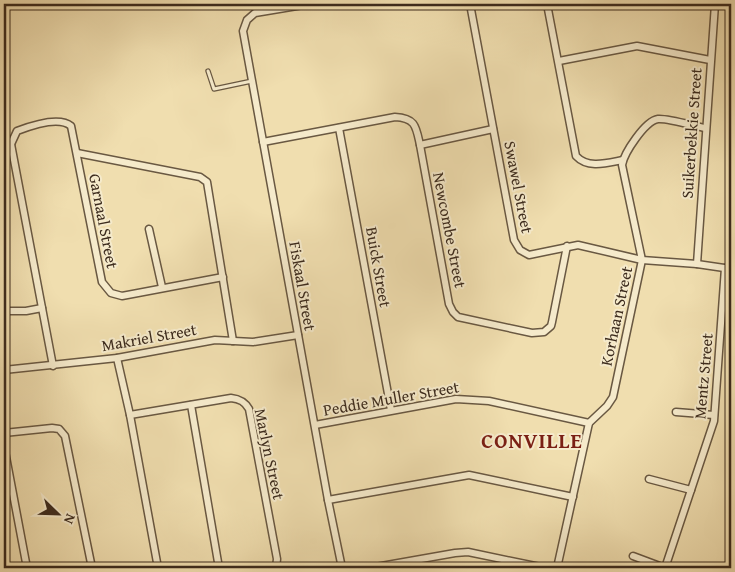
<svg xmlns="http://www.w3.org/2000/svg" width="735" height="572" font-family="'Gentium Book Plus',serif">
<rect width="100%" height="100%" fill="#f0deaf"/>
<filter id="stains"><feTurbulence type="fractalNoise" baseFrequency=".004" numOctaves="4"/><feColorMatrix values="0 0 0 0 .2 0 0 0 0 .09 0 0 0 0 .02 0 0 0 .5 -.17"/></filter>
<radialGradient id="worn" r=".72"><stop offset=".6" stop-color="#630" stop-opacity="0"/><stop offset="1" stop-color="#630" stop-opacity=".3"/></radialGradient>
<g fill="none" stroke-linecap="round" stroke-linejoin="round">
<g stroke="#695842" stroke-width="5.5">
<polyline id="service" points="208,71 214,89 252,81"/>
</g>
<g stroke="#695842" stroke-width="9">
<g id="minor">
<polyline points="309,4 255,13 247,20 243,31 328,500 342,568"/>
<polyline points="470,4 514,240 520,250 529,255 578,245 642,260 697,264 731,269"/>
<path d="M 547,4 L 576,156 C 588,169 607,163 623,160"/>
<polyline points="559,61 637,46 710,60"/>
<polyline points="339,128 391,410"/>
<polyline points="4,140 11,144 53,366"/>
<path d="M 263,142 L 395,117 C 416,118 416,127 420,145 L 449,304 L 453,312 L 458,317 L 532,333 L 544,332 L 551,326 L 552,322 L 567,246"/>
<path d="M 11,144 L 17,131 C 30,126 59,116 71,126 L 102,282 L 111,293 L 122,296 L 223,277"/>
<polyline points="420,145 493,129"/>
<polyline points="77,153 200,177 207,182 233,341"/>
<polyline points="149,229 162,287"/>
<polyline points="697,264 715,4"/>
<polyline points="4,311 26,311 42,308"/>
<polyline points="117,358 130,415 158,568"/>
<polyline points="4,370 117,358 215,340 253,342 298,335"/>
<polyline points="191,405 219,568"/>
<polyline points="676,412 714,415"/>
<path d="M 130,415 L 231,398 C 240,399 245,402 249,409 L 277,559 L 276,568"/>
<polyline points="315,425 456,399 489,401 589,423"/>
<polyline points="4,433 52,428 59,429 65,436 92,568"/>
<polyline points="4,446 27,568"/>
<polyline points="649,479 691,490"/>
<polyline points="328,500 469,475 573,497"/>
<polyline points="633,556 665,568"/>
<polyline points="370,568 455,553 468,552 545,568"/>
<path d="M 557,568 L 589,423 L 607,406 L 613,397 L 642,260 L 622,165 C 624,153 645,121 658,119 C 668,118 694,126 705,128"/>
<polyline points="665,568 714,421 725,268"/>
</g>
</g>
<use href="#service" stroke="#f5eacb" stroke-width="3"/>
<use href="#minor" stroke="#f5eacb" stroke-width="6"/>
</g>
<g text-anchor="middle" dominant-baseline="central" stroke-width="4" stroke-linejoin="round" paint-order="stroke">
<g font-size="16" fill="#3c2b1d" stroke="#f5eacb">
<text transform="translate(691 133) rotate(-86)">Suikerbekkie Street</text>
<text transform="translate(519 187) rotate(79)">Swawel Street</text>
<text transform="translate(104 221) rotate(79)">Garnaal Street</text>
<text transform="translate(450 230) rotate(79)">Newcombe Street</text>
<text transform="translate(379 267) rotate(80)">Buick Street</text>
<text transform="translate(303 286) rotate(80)">Fiskaal Street</text>
<text transform="translate(616 316) rotate(-78)">Korhaan Street</text>
<text transform="translate(149 337) rotate(-10)">Makriel Street</text>
<text transform="translate(703 376) rotate(-85)">Mentz Street</text>
<text transform="translate(391 398) rotate(-10)">Peddie Muller Street</text>
<text transform="translate(270 454) rotate(78)">Marlyn Street</text>
</g>
<g font-size="21" font-weight="bold" letter-spacing="1" fill="#7a1f14" stroke="#f5eacb">
<text x="532" y="440">CONVILLE</text>
</g>
</g>
<rect width="735" height="572" fill="none" stroke="#f0deaf" stroke-width="20"/>
<rect x="5" y="5" width="725" height="562" fill="none" stroke="#3c2b1d" stroke-width="2.5"/>
<rect x="10" y="10" width="715" height="552" fill="none" stroke="#3c2b1d"/>
<g transform="translate(58 514) rotate(113)" stroke="#f5eacb" stroke-width="4" paint-order="stroke">
<path d="M0-4L9 19L0 12L-9 19Z" fill="#3c2b1d"/>
<text y="-8" font-size="14" font-weight="bold" text-anchor="middle" fill="#3c2b1d">N</text>
</g>
<rect width="100%" height="100%" filter="url(#stains)"/>
<rect width="100%" height="100%" fill="url(#worn)"/>
</svg>
